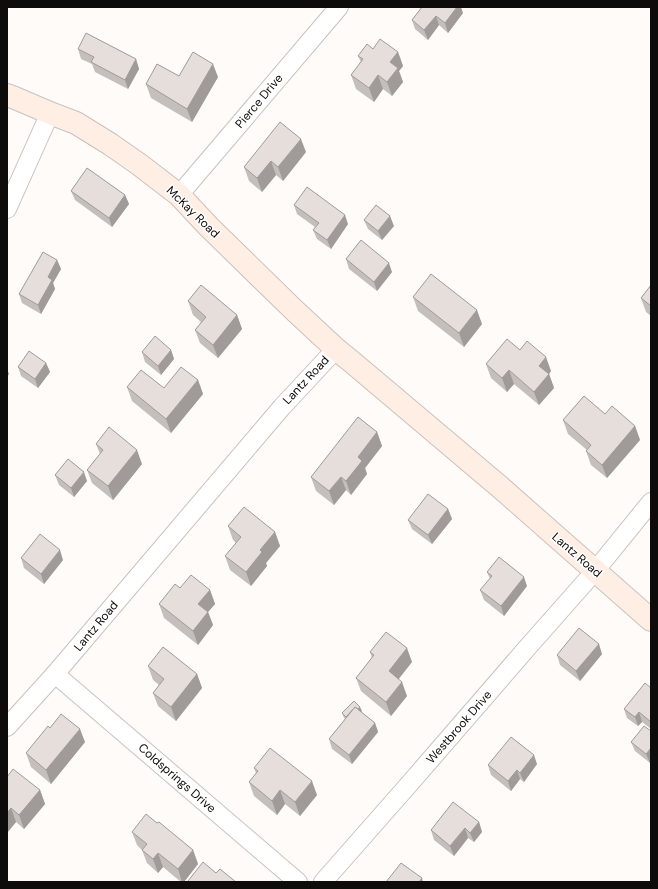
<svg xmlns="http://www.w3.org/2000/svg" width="658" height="889" font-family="'DM Sans',sans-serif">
<rect width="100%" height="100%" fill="#fffbf8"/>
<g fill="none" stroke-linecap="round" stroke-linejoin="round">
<g stroke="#c9c2be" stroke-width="20">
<g id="street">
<polyline points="179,195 339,7"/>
<polyline points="7,209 50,113"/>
<polyline points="55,674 298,882"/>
<polyline points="7,727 55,674 282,407 336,349"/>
<polyline points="323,882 411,782 527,648 595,571 651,502"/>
</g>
</g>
<g stroke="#c9c2be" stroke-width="24">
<polyline id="secondary" points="7,95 15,98 50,113 76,123 110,144 140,165 179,195 208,226 294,310 336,349 352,362 500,487 651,620"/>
</g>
<use href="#street" stroke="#fff" stroke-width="18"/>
<use href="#secondary" stroke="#ffeee4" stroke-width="22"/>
</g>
<g fill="#c5bfbb">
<polygon points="422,7 463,13 448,33 439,25 428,40 415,29 412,20"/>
<polygon points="78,49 136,59 139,69 128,89 95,72 92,64 81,59"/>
<polygon points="373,49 398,52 403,66 399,71 403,82 392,96 383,89 374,102 356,89 351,75 361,62 358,56"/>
<polygon points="179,76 218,77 192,122 151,98 146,84"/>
<polygon points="306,152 283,181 276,175 262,192 249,181 244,167"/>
<polygon points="71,191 125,195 129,204 112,227 75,200"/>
<polygon points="294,205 348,224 331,249 317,239 313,230 315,227 297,214"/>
<polygon points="364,220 394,226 382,240 368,229"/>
<polygon points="346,259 392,272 377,291 349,269"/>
<polygon points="57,260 61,269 53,283 55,289 41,314 22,303 19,294"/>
<polygon points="651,285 651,316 646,312 641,298"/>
<polygon points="413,297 482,324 464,347 418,311"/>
<polygon points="188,301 237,315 242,329 218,358 200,343 195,330 201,322 193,315"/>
<polygon points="171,350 174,359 161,375 145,362 142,352"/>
<polygon points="520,350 551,371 549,374 554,388 539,405 514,384 507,392 491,378 486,364"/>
<polygon points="46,363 50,372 38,388 21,376 18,367"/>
<polygon points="198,380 203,394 171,433 132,401 127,387 164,388"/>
<polygon points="605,414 635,426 640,440 607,478 591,465 586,451 587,450 568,434 563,420"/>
<polygon points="377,432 382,446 365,468 367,474 351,495 346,490 334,505 316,491 311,477"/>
<polygon points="96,444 142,464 113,500 92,483 87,470 100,454"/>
<polygon points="55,475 87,481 74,497 59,485"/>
<polygon points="448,509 452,519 432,544 412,529 408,520"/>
<polygon points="228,526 275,532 280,546 266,563 267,566 251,586 230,570 225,556 236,543 233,540"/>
<polygon points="21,558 63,560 44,584 24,568"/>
<polygon points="487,572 527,586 504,616 484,600 480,590 490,579"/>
<polygon points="180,588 210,590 215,604 208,612 213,625 198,645 164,618 159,604"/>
<polygon points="370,652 412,662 398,679 407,696 391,716 361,691 356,678 372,658"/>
<polygon points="602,654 580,681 560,665 557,655"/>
<polygon points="148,666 197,674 202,688 176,721 158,706 153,693 159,685 153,680"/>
<polygon points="651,688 651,729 642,722 638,726 627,718 624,709"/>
<polygon points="362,711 361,712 375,723 378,732 352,764 332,749 329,739 345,719 344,718 342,713"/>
<polygon points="50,728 85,742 51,784 31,767 26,753"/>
<polygon points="651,731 650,763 635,751 631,742"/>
<polygon points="537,764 524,782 520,779 511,791 491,775 488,765"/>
<polygon points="254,768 317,795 300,816 285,804 277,815 254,796 249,782 256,773"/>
<polygon points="7,777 40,790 45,804 24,829 16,822 7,833"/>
<polygon points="479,822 482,832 474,842 468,838 454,856 434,840 431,830"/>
<polygon points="157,823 193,850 198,864 184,882 181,882 163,867 158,873 147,863 142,850 137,845 132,832"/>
</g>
<g fill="#a09b99">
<polygon points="457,7 461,7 463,13 448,33 445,23"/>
<polygon points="436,16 439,25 428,40 424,30"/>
<polygon points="398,52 403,66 399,71 403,82 392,96 387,82 390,62"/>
<polygon points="136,59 139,69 128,89 125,80"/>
<polygon points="213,64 218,77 192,122 187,109"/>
<polygon points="378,75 383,89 374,102 369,88"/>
<polygon points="301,139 306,152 283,181 278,167"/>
<polygon points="271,161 276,175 262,192 257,178"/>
<polygon points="125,195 129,204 112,227 109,218"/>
<polygon points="345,215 348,224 331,249 327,240"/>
<polygon points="390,216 394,226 382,240 378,231"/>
<polygon points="57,260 61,269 53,283 55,289 41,314 38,305 48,277"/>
<polygon points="389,263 392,272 377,291 374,282"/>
<polygon points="477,310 482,324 464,347 459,333"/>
<polygon points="237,315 242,329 218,358 213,345"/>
<polygon points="171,350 174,359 161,375 158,366"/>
<polygon points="546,357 551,371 549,374 554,388 539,405 534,392 539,366"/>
<polygon points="46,363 50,372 38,388 35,379"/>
<polygon points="7,369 9,374 7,377"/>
<polygon points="509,370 514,384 507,392 502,378"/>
<polygon points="198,380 203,394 171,433 166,419"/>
<polygon points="635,426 640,440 607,478 602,465"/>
<polygon points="377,432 382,446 365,468 367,474 351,495 346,481 358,457"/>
<polygon points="137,450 142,464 113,500 108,486"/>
<polygon points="84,472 87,481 74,497 71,488"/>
<polygon points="341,477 346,490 334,505 329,491"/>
<polygon points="448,509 452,519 432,544 428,535"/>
<polygon points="275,532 280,546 266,563 267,566 251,586 246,572 260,550"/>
<polygon points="60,550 63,560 44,584 41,574"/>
<polygon points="524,577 527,586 504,616 501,606"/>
<polygon points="210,590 215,604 208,612 213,625 198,645 193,631 198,604"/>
<polygon points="599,644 602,654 580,681 576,671"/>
<polygon points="407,648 412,662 394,685 389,671"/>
<polygon points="197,674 202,688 176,721 171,707"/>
<polygon points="402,682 407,696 391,716 386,702"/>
<polygon points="360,707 362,711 350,724 348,719"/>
<polygon points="639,712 642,722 638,726 635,717"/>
<polygon points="375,723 378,732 352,764 349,755"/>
<polygon points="80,729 85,742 51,784 46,770"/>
<polygon points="651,748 651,762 650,763 646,754"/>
<polygon points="534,755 537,764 524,782 520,773"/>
<polygon points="517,770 520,779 511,791 508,781"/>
<polygon points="312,781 317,795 300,816 295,802"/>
<polygon points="40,790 45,804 24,829 19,815"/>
<polygon points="280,790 285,804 277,815 272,801"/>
<polygon points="11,808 16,822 7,833 7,813"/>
<polygon points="479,822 482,832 474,842 470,833"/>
<polygon points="465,828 468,838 454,856 450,846"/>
<polygon points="193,850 198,864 184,882 182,882 178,869"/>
<polygon points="158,853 163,867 158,873 153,859"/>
<polygon points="422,878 423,882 419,882"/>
</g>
<g fill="#e5deda" stroke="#a09b99">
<polygon points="422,7 457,7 445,23 436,16 424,30 412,20"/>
<polygon points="86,33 136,59 125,80 91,62 94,57 78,49"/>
<polygon points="380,39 398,52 390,62 398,68 387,82 378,75 369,88 351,75 363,59 358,56 367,44 373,49"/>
<polygon points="193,52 213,64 187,109 146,84 157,64 179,76"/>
<polygon points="280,122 301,139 278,167 271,161 257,178 244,167"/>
<polygon points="87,168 125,195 109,218 71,191"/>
<polygon points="307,187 345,215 327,240 313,230 319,223 294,205"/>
<polygon points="376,205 390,216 378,231 364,220"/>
<polygon points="361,240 389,263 374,282 346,259"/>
<polygon points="43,252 57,260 48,277 52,280 38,305 19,294"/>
<polygon points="431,274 477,310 459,333 413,297"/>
<polygon points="201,285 237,315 213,345 195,330 206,317 188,301"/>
<polygon points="651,285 651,306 641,298"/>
<polygon points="155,336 171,350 158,366 142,352"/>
<polygon points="507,339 520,350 527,341 546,357 539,366 549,374 534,392 509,370 502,378 486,364"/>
<polygon points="29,351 46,363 35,379 18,367"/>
<polygon points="181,367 198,380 166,419 127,387 141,370 164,388"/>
<polygon points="584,396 605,414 612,406 635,426 602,465 586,451 591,445 563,420"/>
<polygon points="358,417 377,432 358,457 362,461 346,481 341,477 329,491 311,477"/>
<polygon points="109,427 137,450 108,486 87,470 103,450 96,444"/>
<polygon points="68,459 84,472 71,488 55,475"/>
<polygon points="428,494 448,509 428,535 408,520"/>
<polygon points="244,507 275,532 260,550 262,552 246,572 225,556 241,537 228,526"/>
<polygon points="40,534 60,550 41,574 21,558"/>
<polygon points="499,557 524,577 501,606 480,590 492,576 487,572"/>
<polygon points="191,575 210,590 198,604 208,612 193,631 159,604 175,584 180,588"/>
<polygon points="579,628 599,644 576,671 557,655"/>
<polygon points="386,632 407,648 389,671 402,682 386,702 356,678 374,655 370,652"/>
<polygon points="163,647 197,674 171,707 153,693 164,679 148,666"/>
<polygon points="645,683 651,688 651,722 639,712 635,717 624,709"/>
<polygon points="354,701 360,707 358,709 355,707 346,717 342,713"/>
<polygon points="355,707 375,723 349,755 329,739"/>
<polygon points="61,714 80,729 46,770 26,753 48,726 50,728"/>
<polygon points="644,726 651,731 651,748 646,754 631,742"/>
<polygon points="511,737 534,755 520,773 517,770 508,781 488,765"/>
<polygon points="270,748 312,781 295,802 280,790 272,801 249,782 258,771 254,768"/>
<polygon points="13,769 40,790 19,815 11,808 7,813 7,777"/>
<polygon points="453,802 479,822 470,833 465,828 450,846 431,830"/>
<polygon points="146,814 157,823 159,822 193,850 178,869 158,853 153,859 142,850 147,844 132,832"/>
<polygon points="203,862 216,873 220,869 236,882 190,882 188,881"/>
<polygon points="401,863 422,878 419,882 386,882"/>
</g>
<g text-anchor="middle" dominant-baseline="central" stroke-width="3" stroke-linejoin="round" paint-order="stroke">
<g font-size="12" fill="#0e0c0b" stroke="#fff">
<text transform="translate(259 101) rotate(-50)">Pierce Drive</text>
<text transform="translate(193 212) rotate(44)">McKay Road</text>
<text transform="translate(306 380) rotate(-47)">Lantz Road</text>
<text transform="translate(577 555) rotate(41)">Lantz Road</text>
<text transform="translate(96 626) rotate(-50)">Lantz Road</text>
<text transform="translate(459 727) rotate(-49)">Westbrook Drive</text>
<text transform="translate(177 778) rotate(41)">Coldsprings Drive</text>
</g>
</g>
<rect width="658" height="889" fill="none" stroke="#0e0c0b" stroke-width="16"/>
</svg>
